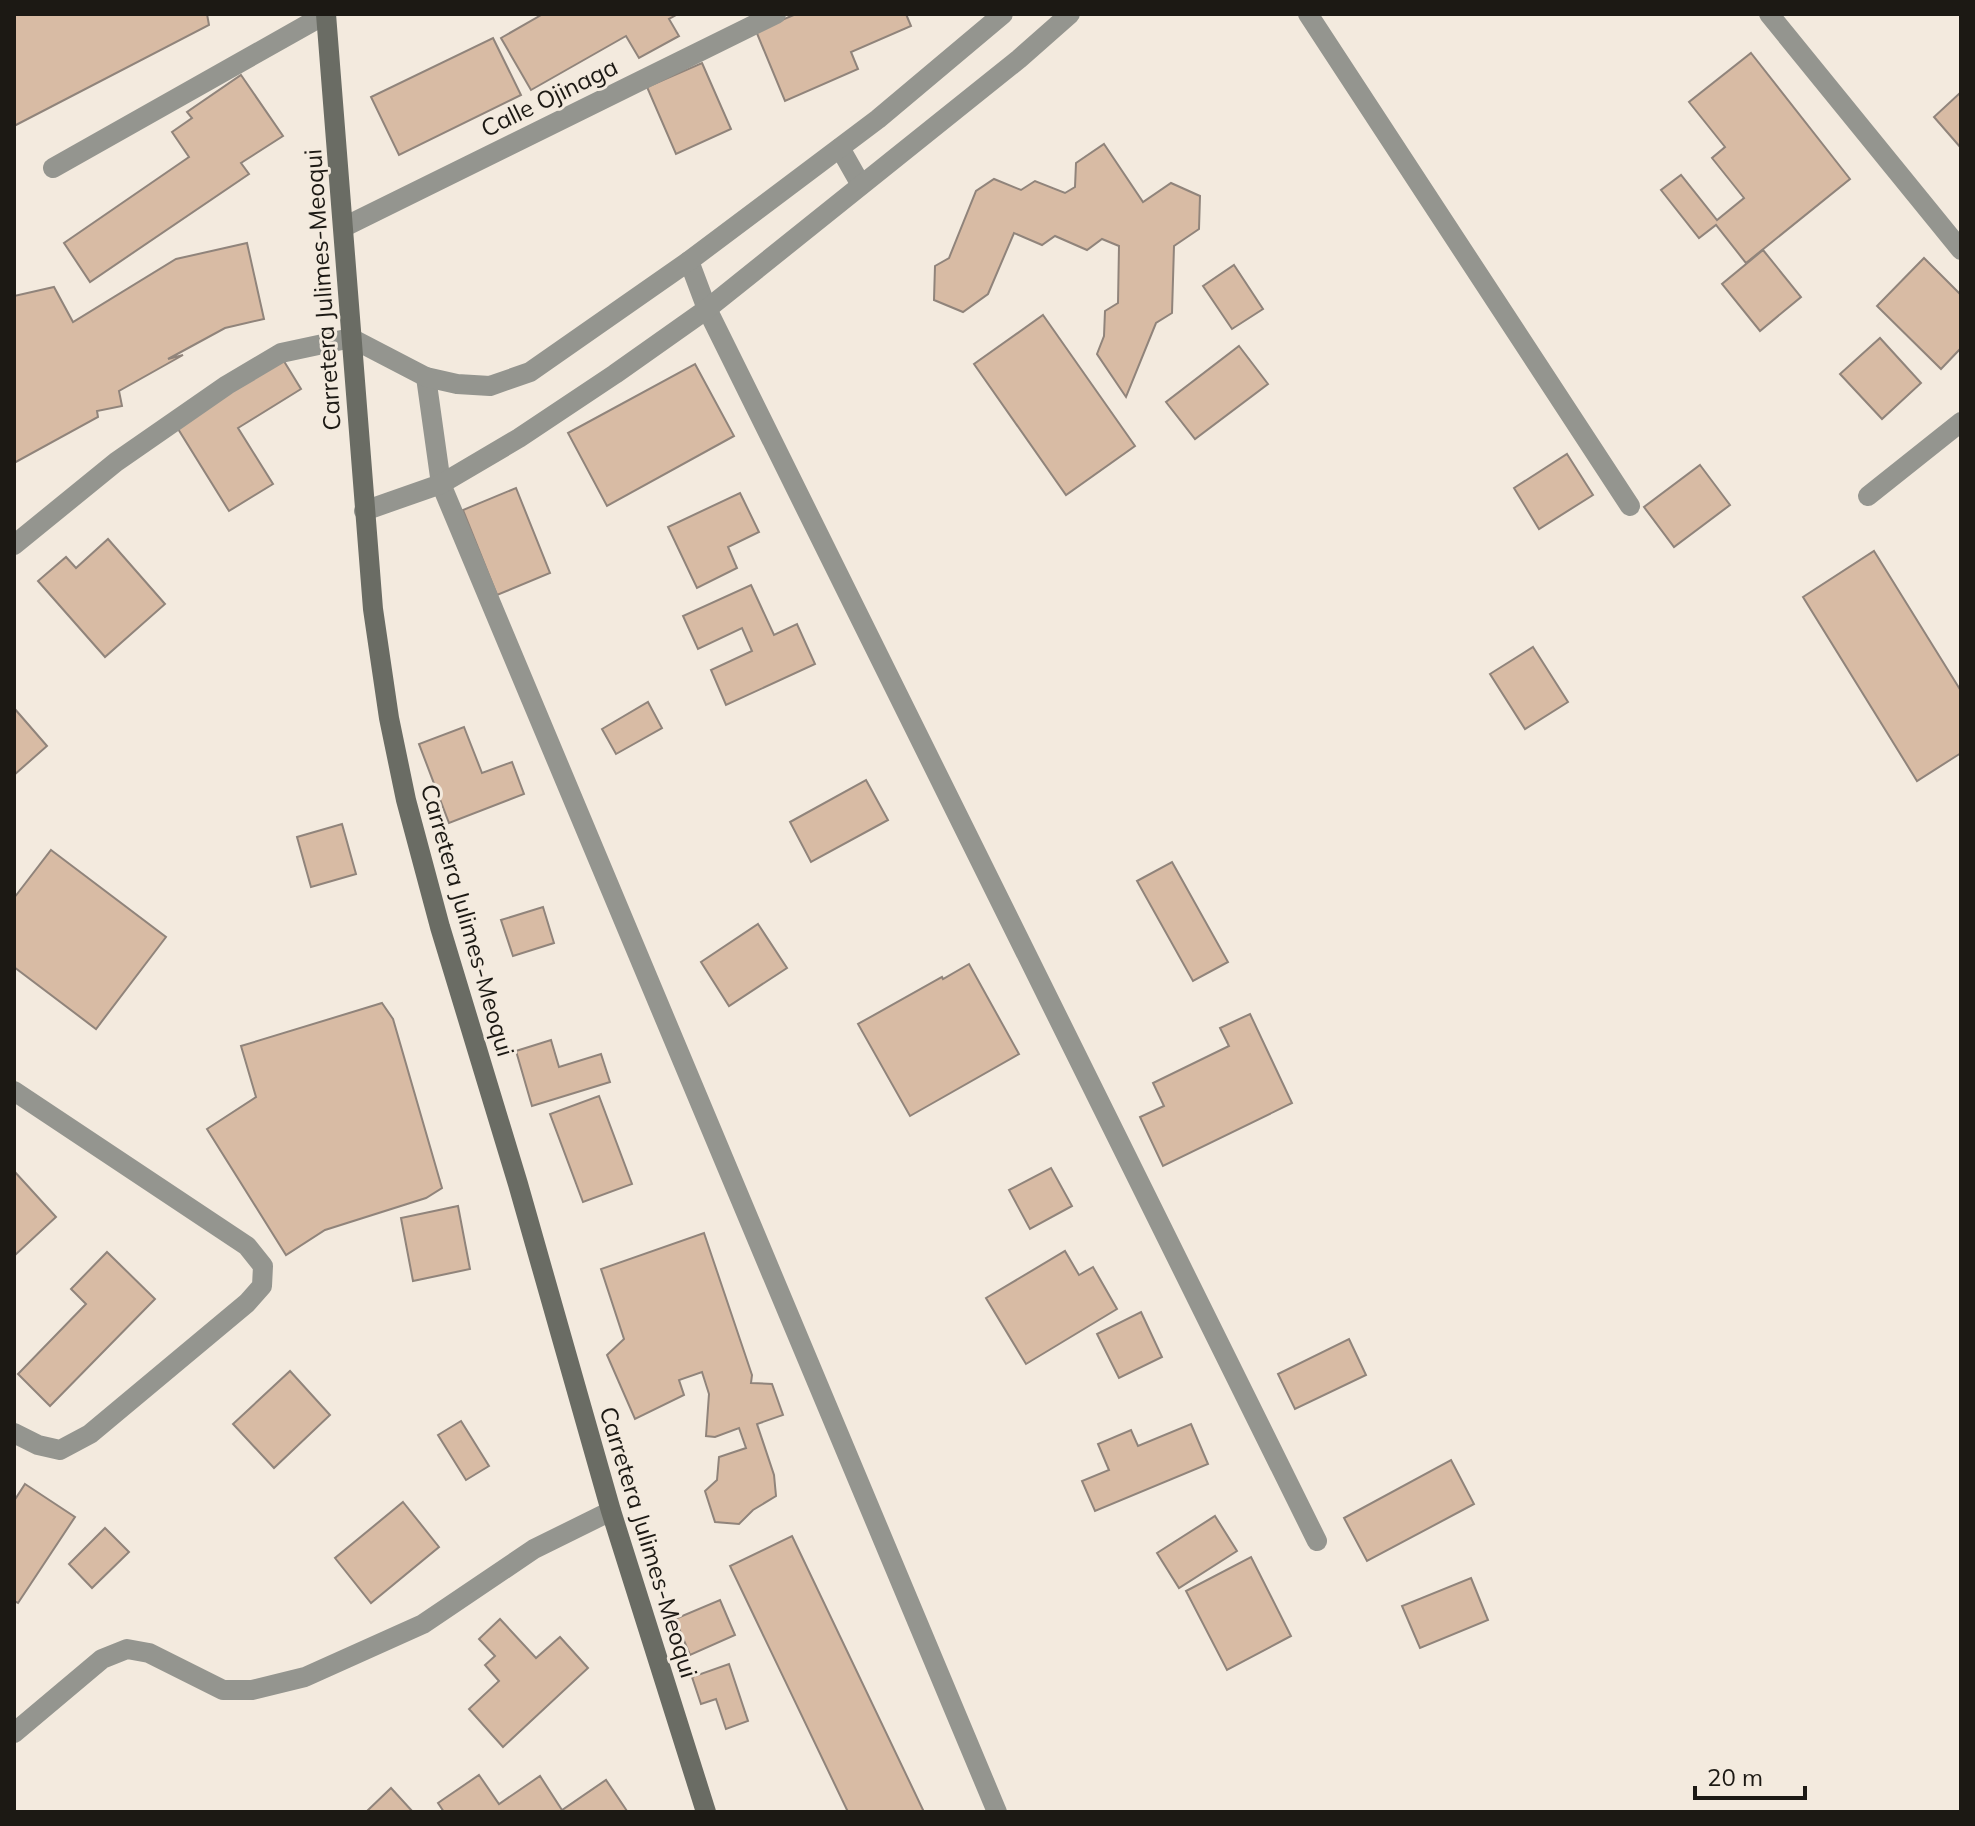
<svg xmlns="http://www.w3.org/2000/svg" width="1975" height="1826" font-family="Mulish,sans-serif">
<rect width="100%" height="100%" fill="#f3eade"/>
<g fill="#d8bba4" stroke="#90847b" stroke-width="2">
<polygon points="14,14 207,14 209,25 14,126"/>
<polygon points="543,14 678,14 669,19 679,36 639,58 626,36 531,90 501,38"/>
<polygon points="796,14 906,14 911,26 851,52 858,69 785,101 756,31"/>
<polygon points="493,38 521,95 399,155 371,97"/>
<polygon points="1751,53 1850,179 1746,263 1716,225 1699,238 1661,190 1681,175 1717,220 1744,198 1712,158 1725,147 1689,102"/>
<polygon points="702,63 731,129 676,154 647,87"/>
<polygon points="241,75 283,136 241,163 249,174 90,282 64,243 189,157 172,132 192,118 187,112"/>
<polygon points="1961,92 1961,148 1934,117"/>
<polygon points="1104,144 1143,202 1171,183 1200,196 1199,229 1174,246 1172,313 1156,323 1126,397 1097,354 1104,336 1105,311 1118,303 1119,246 1102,239 1087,250 1055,236 1042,245 1014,233 988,294 963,312 934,300 935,266 949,258 976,191 994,179 1021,190 1035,181 1065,193 1075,187 1076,163"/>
<polygon points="247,243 264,319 225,328 168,359 183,355 119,391 122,406 97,411 98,417 14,463 14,296 54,287 73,322 176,259"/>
<polygon points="1763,250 1801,297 1760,331 1722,284"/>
<polygon points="1924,258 1961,295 1961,348 1941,369 1877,306"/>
<polygon points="1234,265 1263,309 1232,329 1203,286"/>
<polygon points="1043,315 1135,446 1066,495 974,364"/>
<polygon points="1880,338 1921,383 1882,419 1840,374"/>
<polygon points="1239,346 1268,384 1195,439 1166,402"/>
<polygon points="282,358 301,389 238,428 273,484 229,511 175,424"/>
<polygon points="695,364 734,436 607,506 568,433"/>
<polygon points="1567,454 1593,495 1539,529 1514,488"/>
<polygon points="1700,465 1730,505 1674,547 1644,507"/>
<polygon points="516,488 550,573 497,595 463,510"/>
<polygon points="740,493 759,532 728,547 737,568 697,588 668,527"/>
<polygon points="108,539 165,604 105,657 38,581 66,557 76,568"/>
<polygon points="1874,551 1961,691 1961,753 1917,781 1803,597"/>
<polygon points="751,585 774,635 797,624 815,664 726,705 711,670 752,651 742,628 698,649 683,616"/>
<polygon points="1533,647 1568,702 1525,729 1490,674"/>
<polygon points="648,702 662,728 616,754 602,729"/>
<polygon points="14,708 47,746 14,775"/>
<polygon points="464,727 482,773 512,762 524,794 449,823 419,744"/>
<polygon points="866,780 888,820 811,862 790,822"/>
<polygon points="342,824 356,874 311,887 297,837"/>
<polygon points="51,850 166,937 96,1029 14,967 14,898"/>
<polygon points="1172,862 1228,962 1193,981 1137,881"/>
<polygon points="543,907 554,943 513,956 501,920"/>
<polygon points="758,924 787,968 729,1006 701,962"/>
<polygon points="969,964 1019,1054 910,1116 858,1024 942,977 943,979"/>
<polygon points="382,1003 393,1019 442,1188 426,1198 325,1230 286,1255 207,1129 256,1097 241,1046"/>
<polygon points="1250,1014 1292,1103 1163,1166 1140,1117 1164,1106 1153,1083 1229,1046 1220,1028"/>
<polygon points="551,1040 559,1067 601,1054 610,1082 532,1106 516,1051"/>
<polygon points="599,1096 632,1184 583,1202 550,1114"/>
<polygon points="1051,1168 1072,1206 1030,1229 1009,1190"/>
<polygon points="14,1171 56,1217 14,1256"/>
<polygon points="458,1206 470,1269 413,1281 401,1218"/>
<polygon points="704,1233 752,1375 751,1383 772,1384 783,1415 757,1424 774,1475 776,1496 753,1510 739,1524 715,1522 705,1491 717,1480 719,1457 746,1448 739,1428 715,1437 706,1436 709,1394 702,1372 679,1380 684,1395 635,1419 607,1355 624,1339 601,1269"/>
<polygon points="1065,1251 1079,1275 1093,1267 1117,1309 1026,1364 986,1298"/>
<polygon points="107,1252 155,1299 50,1406 18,1374 86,1304 71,1289"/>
<polygon points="1141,1312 1162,1357 1119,1378 1097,1334"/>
<polygon points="1349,1339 1366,1375 1295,1409 1278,1374"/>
<polygon points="290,1371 330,1415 274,1468 233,1424"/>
<polygon points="461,1421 489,1466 466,1480 438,1435"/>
<polygon points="1191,1424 1208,1464 1095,1511 1082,1481 1109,1470 1098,1444 1131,1430 1138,1446"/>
<polygon points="1451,1460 1474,1504 1367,1561 1344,1518"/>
<polygon points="25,1484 75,1517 18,1603 14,1601 14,1501"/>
<polygon points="403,1502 439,1547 371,1603 335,1558"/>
<polygon points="1215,1516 1237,1551 1179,1588 1157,1553"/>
<polygon points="105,1528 129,1552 92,1588 69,1564"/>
<polygon points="792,1536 924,1812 848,1812 730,1566"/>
<polygon points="1251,1557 1291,1636 1227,1670 1186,1591"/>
<polygon points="1471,1578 1488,1620 1420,1648 1402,1606"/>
<polygon points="720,1600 735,1635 690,1655 675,1619"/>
<polygon points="500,1619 536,1658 560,1637 588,1668 503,1747 469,1709 499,1681 485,1665 495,1656 479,1639"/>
<polygon points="729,1664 748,1721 726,1729 716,1699 701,1704 692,1677"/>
<polygon points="479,1775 499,1804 540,1776 562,1810 606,1780 627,1811 444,1812 438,1803"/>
<polygon points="391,1788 413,1812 366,1812"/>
</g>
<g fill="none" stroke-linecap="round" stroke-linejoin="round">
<g stroke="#94958f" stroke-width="20">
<polyline points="1308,14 1630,506"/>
<polyline points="1769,14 1961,250"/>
<polyline points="840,148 861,185"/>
<polyline points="53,168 326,14"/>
<polyline points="344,227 776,14"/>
<polyline points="689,261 707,309 1317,1541"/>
<polyline points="426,377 441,484 997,1812"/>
<polyline points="1868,496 1961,422"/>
<polyline points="364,511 441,484 519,438 615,374 707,309 1019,59 1070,14"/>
<polyline points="14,545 116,462 227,385 281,353 351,338 426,377 457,384 490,386 530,372 689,261 878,119 1003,14"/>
<polyline points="14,1091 247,1246 263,1266 262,1286 247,1303 90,1434 60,1450 38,1445 14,1433"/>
<polyline points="14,1733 102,1659 127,1649 149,1653 223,1690 252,1690 305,1677 423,1624 534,1549 611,1511"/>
</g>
<polyline stroke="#6a6c64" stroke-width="20" points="326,14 373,609 389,718 406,800 440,927 518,1184 611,1511 706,1812"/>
</g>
<g text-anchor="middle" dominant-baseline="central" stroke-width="6" stroke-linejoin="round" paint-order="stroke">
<g font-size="24" fill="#1c1914" stroke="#f3eade">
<text transform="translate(549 97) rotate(-26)">Calle Ojinaga</text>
<text transform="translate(322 290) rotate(-94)">Carretera Julimes-Meoqui</text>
<text transform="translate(468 920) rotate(74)">Carretera Julimes-Meoqui</text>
<text transform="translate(649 1542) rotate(73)">Carretera Julimes-Meoqui</text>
</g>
</g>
<rect width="1975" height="1826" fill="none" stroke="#1c1914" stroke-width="32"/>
<path d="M1695 1786v12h110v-12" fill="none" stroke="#1c1914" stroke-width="4"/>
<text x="1707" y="1786" font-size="24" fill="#1c1914" stroke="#f3eade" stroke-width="6" paint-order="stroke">20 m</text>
</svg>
